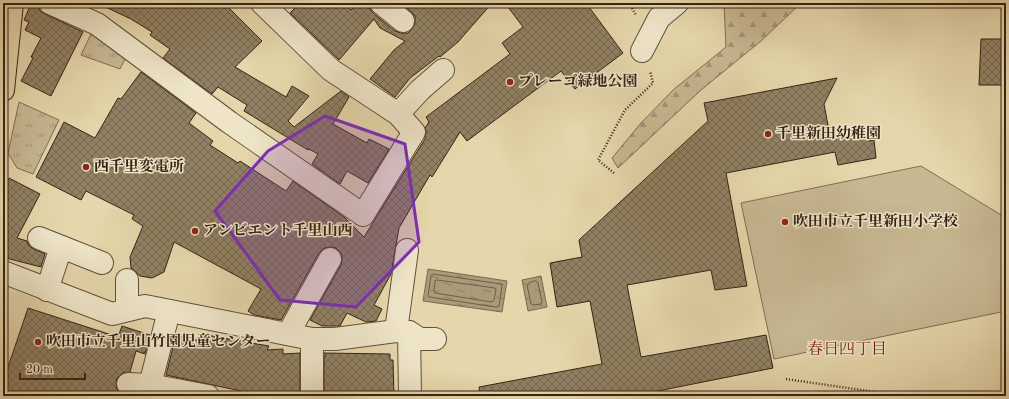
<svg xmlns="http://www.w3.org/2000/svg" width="1009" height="399" font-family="'Old Standard TT','Noto Serif JP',serif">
<defs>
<pattern id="grass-tufts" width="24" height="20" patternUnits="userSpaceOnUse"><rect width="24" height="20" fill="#c7b892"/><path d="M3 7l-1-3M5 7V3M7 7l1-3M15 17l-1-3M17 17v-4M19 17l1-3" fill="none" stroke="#a29576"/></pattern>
<pattern id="forest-firs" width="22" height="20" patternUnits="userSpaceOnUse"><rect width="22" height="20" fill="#c7b892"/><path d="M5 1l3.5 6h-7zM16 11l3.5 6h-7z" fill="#a29576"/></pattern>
<pattern id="water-ripples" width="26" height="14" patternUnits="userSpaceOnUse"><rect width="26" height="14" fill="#a99a78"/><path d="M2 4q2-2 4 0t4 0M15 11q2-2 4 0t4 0" fill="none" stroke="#8a7d61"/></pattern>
<pattern id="building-cross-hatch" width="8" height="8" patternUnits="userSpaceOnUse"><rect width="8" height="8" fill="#908163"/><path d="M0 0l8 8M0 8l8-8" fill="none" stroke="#766950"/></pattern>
</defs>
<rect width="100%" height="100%" fill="#e5d7ab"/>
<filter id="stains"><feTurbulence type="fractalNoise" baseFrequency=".005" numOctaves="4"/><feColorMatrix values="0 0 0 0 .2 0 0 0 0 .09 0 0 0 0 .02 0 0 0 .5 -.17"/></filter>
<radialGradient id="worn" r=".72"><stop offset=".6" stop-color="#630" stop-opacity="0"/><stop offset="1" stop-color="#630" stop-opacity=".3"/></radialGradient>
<g fill="url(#grass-tufts)" stroke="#7e6e54">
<polygon points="92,32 125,59 120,69 81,55"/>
<polygon points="19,102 59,120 33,174 17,168 8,153"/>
</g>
<polygon fill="url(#forest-firs)" stroke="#7e6e54" points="724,3 801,3 761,41 701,90 618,168 612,158 641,123 673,90 726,47"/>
<polygon fill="#c7b892" stroke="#7e6e54" points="921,166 1006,218 1006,311 774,359 741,203"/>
<g fill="url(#water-ripples)" stroke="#7a6a50">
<polygon points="428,269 507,281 502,312 423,301"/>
<polygon points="541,276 547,307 528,311 522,280"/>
</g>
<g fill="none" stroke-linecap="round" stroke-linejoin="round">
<g stroke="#6e5e46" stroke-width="1">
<polygon points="433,274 501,284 502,286 499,306 496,307 429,297 428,296 431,276"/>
<polygon points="437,280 495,288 496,290 494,300 492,302 435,293 434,291 435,281"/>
<polygon points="536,281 538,283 542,302 541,304 533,305 531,304 527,285 529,283"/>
</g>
</g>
<g fill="url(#building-cross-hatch)" stroke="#342315">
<polygon points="97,3 224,3 262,41 235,67 286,97 292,86 309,96 288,121 294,127 341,91 349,97 333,124 367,143 369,139 389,149 368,183 347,171 340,184 312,164 318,154 309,149 308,150 244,111 247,105 218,87 212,94 163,58 170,49 150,35 152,32 131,19"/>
<polygon points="300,3 343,3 351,10 360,3 369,3 369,8 373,13 395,31 401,33 408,33 412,29 415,23 415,16 411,12 401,3 492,3 458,42 440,57 439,56 410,78 395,97 370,79 394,50 405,41 380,28 374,19 339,60 290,13"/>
<polygon points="505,3 586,3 623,53 575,89 561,71 467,141 460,132 432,177 430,175 399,228 391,274 374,305 382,309 376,321 366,322 347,313 340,326 322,326 310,320 341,265 342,259 341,253 336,248 330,247 324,248 319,253 281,320 254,315 248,311 261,289 174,242 164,272 152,278 140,276 131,268 130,257 143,226 132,219 134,215 86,191 81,200 36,177 64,122 95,138 118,98 121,99 141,72 196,113 189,123 213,141 210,145 238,163 240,161 286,191 293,181 344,217 364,237 425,139 426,131 425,128 429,122 426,117 510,54 502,43 523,27"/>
<polygon points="31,4 39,7 40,11 45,14 83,32 51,96 21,81 33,58 31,57 41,38 25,30 29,22 24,20"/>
<polygon points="981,39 1006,39 1006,85 979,85"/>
<polygon points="837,78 824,104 830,136 858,132 859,137 867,136 868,141 874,140 876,158 838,165 835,152 726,173 747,286 715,290 711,270 627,285 641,357 766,335 773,368 633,396 480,396 479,387 602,364 590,301 557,307 550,263 582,257 579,240 708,121 704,103"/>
<polygon points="9,178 40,194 17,238 27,241 29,246 34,249 45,254 41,267 6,258 5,260 3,260 3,190"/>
<polygon points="28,308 118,337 122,326 150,335 145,354 136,351 130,372 123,373 117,378 116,383 117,389 122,396 3,396 3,365 8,367"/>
<polygon points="176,335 205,341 206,335 269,346 267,350 283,349 283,354 300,353 300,396 264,396 166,375"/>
<polygon points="324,353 390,354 390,360 393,360 394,396 333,396 333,394 324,394 324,356 326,356"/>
</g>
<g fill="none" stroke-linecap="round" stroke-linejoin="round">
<g stroke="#60503a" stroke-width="24">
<g id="minor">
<polyline points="50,3 97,24 229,122 363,215 414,132 398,114 331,70 262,3"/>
<polyline points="381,3 403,21"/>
<polyline points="642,51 659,18 677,3"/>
<polyline points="398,114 420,90 443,70"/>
<polyline points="39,238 102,263"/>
<polyline points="3,272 112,314 145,306 312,339 335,339 396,331 409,332 410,396"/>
<polyline points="127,280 127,310"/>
<polyline points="47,290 61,247"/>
<polyline points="396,331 407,250"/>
<polyline points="409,332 420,339 435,339"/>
<polyline points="288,334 330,259"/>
<polyline points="312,339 312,396"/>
<polyline points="128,384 150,385 208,396"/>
<polyline points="150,385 169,311"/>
</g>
</g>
<g stroke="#342315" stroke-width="24">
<polyline id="major" points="3,90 12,3"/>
</g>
<g stroke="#342315" stroke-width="2.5" stroke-dasharray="1 2" stroke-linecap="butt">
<polyline points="629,3 636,15"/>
<polyline points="614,173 598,160 625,110 653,83 650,71"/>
<polyline points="786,379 903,396"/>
</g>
<use href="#minor" stroke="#eee5c8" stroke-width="22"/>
<use href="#major" stroke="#e5d7ab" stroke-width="22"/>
</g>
<path fill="#7b2cbf" fill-opacity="0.2" stroke="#7b2cbf" stroke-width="3" stroke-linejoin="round" d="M 325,116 L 405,144 L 419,242 L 356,307 L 280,300 L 215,211 L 268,151 Z"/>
<g fill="#8f2418" stroke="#eee5c8" stroke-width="1.5">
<circle cx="510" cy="82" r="4"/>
<circle cx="768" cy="134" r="4"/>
<circle cx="86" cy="167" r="4"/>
<circle cx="785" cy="222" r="4"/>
<circle cx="195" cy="231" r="4"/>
<circle cx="38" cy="342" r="4"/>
</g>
<g text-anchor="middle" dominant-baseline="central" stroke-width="3" stroke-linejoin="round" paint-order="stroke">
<g font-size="15" font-weight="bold" fill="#342315" stroke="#eee5c8" text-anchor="start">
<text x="518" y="82">プレーゴ緑地公園</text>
<text x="776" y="134">千里新田幼稚園</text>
<text x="94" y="167">西千里変電所</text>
<text x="793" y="222">吹田市立千里新田小学校</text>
<text x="203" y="231">アンビエント千里山西</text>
<text x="46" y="342">吹田市立千里山竹園児童センター</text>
</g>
<g font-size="16" fill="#7a1f14" stroke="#eee5c8">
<text x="847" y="350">春日四丁目</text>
</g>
</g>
<rect width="1009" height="399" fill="none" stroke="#e5d7ab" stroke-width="16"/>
<rect x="4" y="4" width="1001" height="391" fill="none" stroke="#342315" stroke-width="2"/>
<rect x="8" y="8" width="993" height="383" fill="none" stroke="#342315"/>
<path d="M20 373v6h65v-6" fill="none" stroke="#342315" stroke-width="2"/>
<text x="26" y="373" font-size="12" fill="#342315" stroke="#eee5c8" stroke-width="3" paint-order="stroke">20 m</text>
<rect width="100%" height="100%" filter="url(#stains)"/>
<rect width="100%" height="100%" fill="url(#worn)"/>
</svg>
